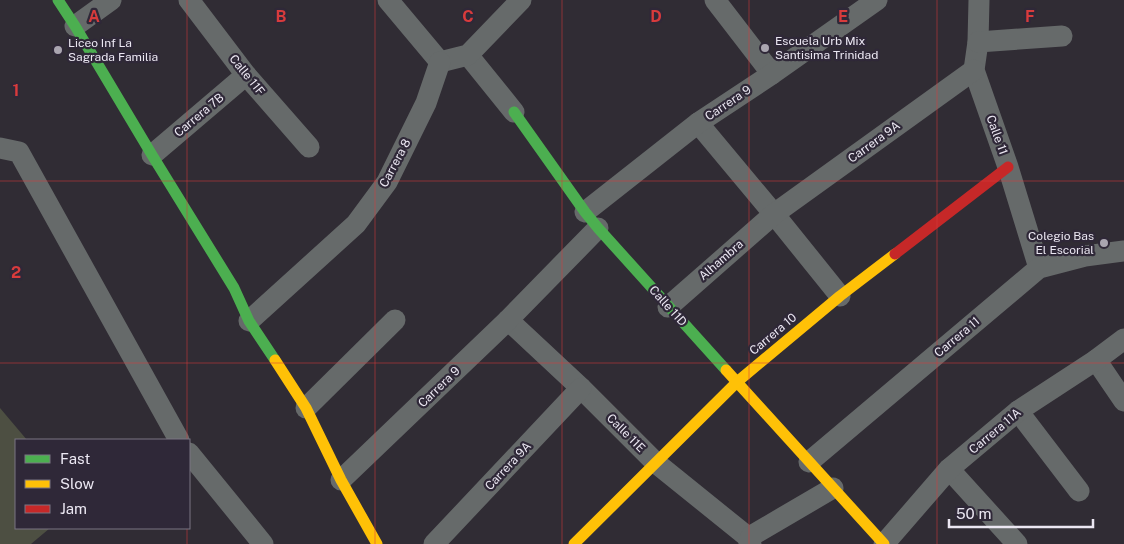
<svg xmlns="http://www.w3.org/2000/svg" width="1124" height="544" font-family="'Public Sans',sans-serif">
<rect width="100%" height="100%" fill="#302c34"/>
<polygon fill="#4d4f42" points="0,408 27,440 16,440 16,528 50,528 31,544 0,544"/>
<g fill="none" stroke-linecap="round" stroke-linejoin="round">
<g stroke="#666a6a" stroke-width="21">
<polyline points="189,0 246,75 309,147"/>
<polyline points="388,0 440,62"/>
<polyline points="715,0 772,74"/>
<polyline points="979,0 978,42 974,70 1008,167 1039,268"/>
<polyline points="75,26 111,0"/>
<polyline points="978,42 1062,36"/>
<polyline points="468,55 514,112"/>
<polyline points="440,62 468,55 521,0"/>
<polyline points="698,123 774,214 840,296"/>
<polyline points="0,148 19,152 179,440"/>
<polyline points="152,155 246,75"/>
<polyline points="585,212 698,123 772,74 877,0"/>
<polyline points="668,307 774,214 974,70"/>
<polyline points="508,320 581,388 656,463 749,538"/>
<polyline points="249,321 356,224 387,182 426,103 440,62"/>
<polyline points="1096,360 1124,401"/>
<polyline points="306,408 395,320"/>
<polyline points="1018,411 1079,491"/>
<polyline points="189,453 263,544"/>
<polyline points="809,462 1039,268 1085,256 1124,251"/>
<polyline points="949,469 1017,544"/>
<polyline points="341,480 508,320 598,228"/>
<polyline points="434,544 581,388"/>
<polyline points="751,544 749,542 751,536 833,488"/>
<polyline points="884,544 949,469 1018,411 1096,360 1124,339"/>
</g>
<g stroke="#4caf50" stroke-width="11">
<polyline points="58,0 75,26 152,155 234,288 249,321 275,360"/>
<polyline points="514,112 585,212 598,228 726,370"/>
</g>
<g stroke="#ffc107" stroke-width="11">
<polyline points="275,360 306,408 341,480 377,544"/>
<polyline points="726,370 884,544"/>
<polyline points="574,544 737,382 840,296 895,254"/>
</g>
<polyline stroke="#c62828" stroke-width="11" points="895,254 1008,167"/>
</g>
<path fill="none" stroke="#d83b3c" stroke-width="1" stroke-opacity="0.55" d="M 187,0 L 187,440M 375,0 L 375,544M 562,0 L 562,544M 749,0 L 749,544M 937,0 L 937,544M 0,181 L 1124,181M 0,363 L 1124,363M 187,528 L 187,544"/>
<g fill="#aaa6b0" stroke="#2f2838" stroke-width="2">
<circle cx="765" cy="48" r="5"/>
<circle cx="58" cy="50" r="5"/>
<circle cx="1104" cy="243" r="5"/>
</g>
<g text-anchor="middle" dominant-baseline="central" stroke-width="4.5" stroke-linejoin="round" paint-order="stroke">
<g font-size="12" fill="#ebe7f2" stroke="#2f2838" text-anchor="start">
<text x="775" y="41">Escuela Urb Mix<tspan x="775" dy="14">Santisima Trinidad</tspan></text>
<text x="68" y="43">Liceo Inf La<tspan x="68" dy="14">Sagrada Familia</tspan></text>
<text x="1094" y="236" text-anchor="end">Colegio Bas<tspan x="1094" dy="14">El Escorial</tspan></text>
</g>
<g font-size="12" fill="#ebe7f2" stroke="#2f2838">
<text transform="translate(247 75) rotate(51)">Calle 11F</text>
<text transform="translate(728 103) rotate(-34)">Carrera 9</text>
<text transform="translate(199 115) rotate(-40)">Carrera 7B</text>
<text transform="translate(997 135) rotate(70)">Calle 11</text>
<text transform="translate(874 142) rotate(-36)">Carrera 9A</text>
<text transform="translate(395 163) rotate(-62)">Carrera 8</text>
<text transform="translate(721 260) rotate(-41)">Alhambra</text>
<text transform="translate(668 306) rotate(48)">Calle 11D</text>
<text transform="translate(773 334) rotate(-40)">Carrera 10</text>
<text transform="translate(957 337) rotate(-40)">Carrera 11</text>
<text transform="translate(439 387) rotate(-44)">Carrera 9</text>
<text transform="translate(995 431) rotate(-40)">Carrera 11A</text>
<text transform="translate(626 433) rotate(45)">Calle 11E</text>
<text transform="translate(508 466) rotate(-47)">Carrera 9A</text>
</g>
</g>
<g font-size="16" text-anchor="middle" font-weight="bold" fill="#d83b3c" stroke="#2f2838" stroke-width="4.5" stroke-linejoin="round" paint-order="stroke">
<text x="94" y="22">A</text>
<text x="281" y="22">B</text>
<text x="468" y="22">C</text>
<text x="656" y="22">D</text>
<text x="843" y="22">E</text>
<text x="1030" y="22">F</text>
<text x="16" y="96">1</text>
<text x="16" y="278">2</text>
</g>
<rect x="15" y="439" width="175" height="90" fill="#2f2838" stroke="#7a7482"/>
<rect x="25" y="455" width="25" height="8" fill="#4caf50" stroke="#7a7482"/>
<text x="60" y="464" font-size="15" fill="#ebe7f2">Fast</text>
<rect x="25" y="480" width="25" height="8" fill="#ffc107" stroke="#7a7482"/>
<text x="60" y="489" font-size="15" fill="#ebe7f2">Slow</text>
<rect x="25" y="505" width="25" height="8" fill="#c62828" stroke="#7a7482"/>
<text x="60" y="514" font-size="15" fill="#ebe7f2">Jam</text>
<path d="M949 519v8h144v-8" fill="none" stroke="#ebe7f2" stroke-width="2.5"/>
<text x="956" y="519" font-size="15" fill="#ebe7f2" stroke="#2f2838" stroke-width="4" paint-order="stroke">50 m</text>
</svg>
